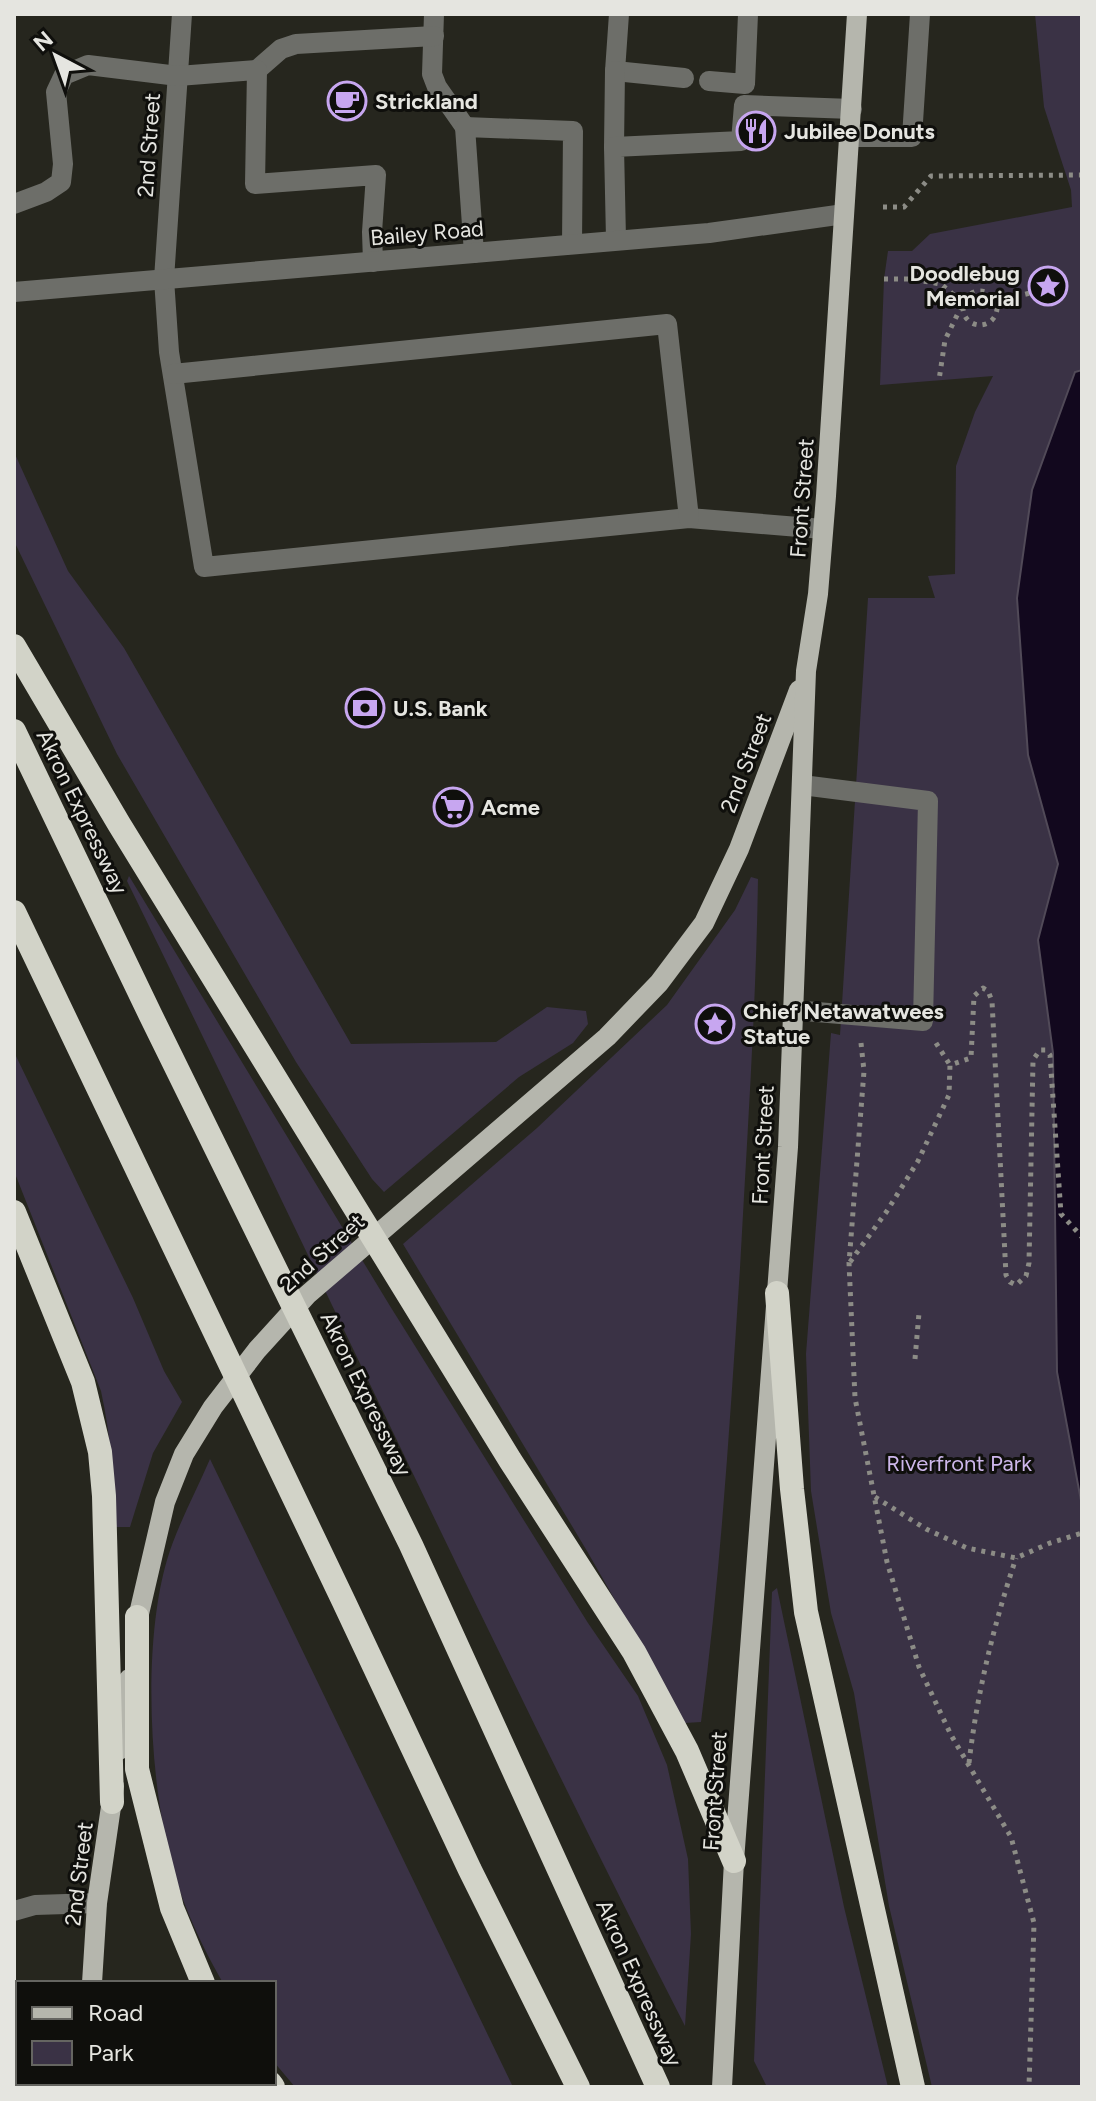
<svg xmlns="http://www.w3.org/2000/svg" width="1096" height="2101" viewBox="0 0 1096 2101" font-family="Figtree,sans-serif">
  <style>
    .green { fill: #3a3245 }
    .water { fill: #12081e; stroke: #514a58; stroke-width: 2 }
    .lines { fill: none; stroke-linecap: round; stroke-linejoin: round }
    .path { stroke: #8c8c86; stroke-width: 5; stroke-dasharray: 4 6; stroke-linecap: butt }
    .minor { stroke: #6d6e69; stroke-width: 20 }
    .major { stroke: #b5b6ad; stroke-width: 20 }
    .highway { stroke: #d2d3c8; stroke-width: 24 }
    .labels { text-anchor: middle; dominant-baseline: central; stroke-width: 6; stroke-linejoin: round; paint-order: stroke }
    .poi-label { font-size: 22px; font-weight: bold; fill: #e5e5e0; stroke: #0f0f0c; text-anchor: start }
    .street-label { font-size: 22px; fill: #e5e5e0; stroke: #0f0f0c }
    .park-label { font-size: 22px; fill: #cdb7eb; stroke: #0f0f0c }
  </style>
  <rect width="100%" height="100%" fill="#26261e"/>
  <g class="green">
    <polygon points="1035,14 1082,14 1082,370 1075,372 1032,490 1028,755 1058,864 1038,940 1053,1053 1057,1372 1082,1506 1082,2087 932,2087 889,1906 854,1693 831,1613 811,1491 806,1354 831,1033 840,1035 868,598 935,598 928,576 955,574 956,466 975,412 993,376 880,385 884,279 888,251 912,251 930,234 1072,207 1071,190 1044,107"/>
    <polygon points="14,452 68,571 124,648 351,1044 496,1042 547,1007 586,1011 588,1024 573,1043 519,1077 384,1192 372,1179 296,1062 117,754 14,541"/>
    <path d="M129 876 390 1306 588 1623 638 1696 667 1765 688 1859 691 1934 685 2026C492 1648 314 1262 127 881Z"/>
    <path d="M751 877 758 879C756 1009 747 1138 740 1268 730 1420 721 1571 701 1722L685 1723 587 1551 403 1244 537 1128 667 1005 735 910Z"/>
    <path d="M14 1052 133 1298 164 1371 182 1402 153 1453 130 1527H114C114 1480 111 1437 101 1391L14 1171Z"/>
    <path d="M210 1459 513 2087H295L274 2062V1983H223C203 1948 185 1911 174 1872 149 1787 142 1645 167 1560 177 1526 196 1492 210 1459Z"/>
    <polygon points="777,1588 844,1907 888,2087 767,2087 754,2061 772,1592"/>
  </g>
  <polygon class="water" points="1082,370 1082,1506 1057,1372 1053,1053 1038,940 1058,864 1028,755 1017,598 1032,490 1075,372"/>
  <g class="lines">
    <g class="path">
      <polyline points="883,207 904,207 931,176 1082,175"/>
      <polyline points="884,279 910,279 941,284 963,303 945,340 939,380"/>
      <circle cx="980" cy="308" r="17"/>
      <polyline points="996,301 1039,291"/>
      <polyline points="861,1043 864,1071 849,1263 855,1398 887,1562 919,1667 951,1735 1011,1837 1034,1923 1029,2087"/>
      <polyline points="936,1043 950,1065"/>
      <polyline points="850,1262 887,1211 918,1161 949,1095 950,1065 971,1058 974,996 983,988 988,991 992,1001 1006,1275 1010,1282 1016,1285 1026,1276 1029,1263 1033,1060 1040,1050 1046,1050 1050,1055 1061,1214 1082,1237"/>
      <polyline points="915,1359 919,1313"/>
      <polyline points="875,1497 926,1529 967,1548 1016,1558 1050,1543 1082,1533"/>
      <path d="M969 1763C977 1693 994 1624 1016 1558"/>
    </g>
    <g class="minor">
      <polyline points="182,14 164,279 169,352 204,567 689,518 823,529"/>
      <polyline points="434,14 432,74 437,87 465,127"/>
      <polyline points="619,14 615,71 684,78"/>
      <polyline points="257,70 281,49 296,44 434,36"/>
      <polyline points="709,81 745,84 748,14"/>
      <polyline points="850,137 912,137 920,14"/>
      <polyline points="614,147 615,71"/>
      <polyline points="14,204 46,192 61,182 63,164 56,92 64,75 88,65 178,76 257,70 255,184 376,175 372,232 373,262"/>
      <polyline points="616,239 614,147 741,141 744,105 852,109"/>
      <polyline points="474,253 465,127 573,131 572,244"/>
      <polyline points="14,292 709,233 844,214"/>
      <polyline points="173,374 667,324 689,518"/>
      <polyline points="793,1010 923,1021 928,801 802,785"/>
      <polyline points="14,1911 35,1905 97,1903"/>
    </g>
    <g class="major">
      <polyline points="135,1631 165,1502 184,1454 213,1407 257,1350 307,1295 607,1037 659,983 704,923 739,849 799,690"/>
      <polyline points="119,1750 129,1679"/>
      <polyline points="92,1983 97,1903 114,1786"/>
      <polyline points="86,2087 86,2083"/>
      <polyline points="722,2087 734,1861 788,1147 806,671 818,594 826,496 857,14"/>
    </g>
    <g class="highway">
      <polyline points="14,646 119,824 510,1460 634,1652 687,1751 734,1861"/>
      <polyline points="14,731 150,1014 411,1545 658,2087"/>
      <polyline points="14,912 344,1602 470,1870 578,2087"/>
      <polyline points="14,1212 83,1382 100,1452 104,1496 112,1802"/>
      <polyline points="777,1293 792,1489 806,1612 913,2087"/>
      <polyline points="137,1617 137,1769 172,1908 203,1983"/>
      <polyline points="270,2083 273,2087"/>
    </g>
  </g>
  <defs>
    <symbol id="cafe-ring" viewBox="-11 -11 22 22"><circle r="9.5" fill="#0f0f0c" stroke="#c7a6f0" stroke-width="1.5"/><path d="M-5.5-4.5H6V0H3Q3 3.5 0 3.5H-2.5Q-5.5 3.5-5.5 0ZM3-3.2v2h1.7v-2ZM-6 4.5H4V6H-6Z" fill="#c7a6f0"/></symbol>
    <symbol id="restaurant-ring" viewBox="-11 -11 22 22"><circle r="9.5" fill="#0f0f0c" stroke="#c7a6f0" stroke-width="1.5"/><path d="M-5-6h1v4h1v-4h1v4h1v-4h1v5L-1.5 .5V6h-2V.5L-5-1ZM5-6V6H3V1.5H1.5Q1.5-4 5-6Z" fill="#c7a6f0"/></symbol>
    <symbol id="sight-ring" viewBox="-11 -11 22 22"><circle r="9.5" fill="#0f0f0c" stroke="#c7a6f0" stroke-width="1.5"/><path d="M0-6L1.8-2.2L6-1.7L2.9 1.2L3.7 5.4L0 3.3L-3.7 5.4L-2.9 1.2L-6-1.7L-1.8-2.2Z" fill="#c7a6f0"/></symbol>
    <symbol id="bank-ring" viewBox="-11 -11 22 22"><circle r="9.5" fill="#0f0f0c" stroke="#c7a6f0" stroke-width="1.5"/><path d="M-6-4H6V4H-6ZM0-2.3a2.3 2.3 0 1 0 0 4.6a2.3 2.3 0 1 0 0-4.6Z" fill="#c7a6f0"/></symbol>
    <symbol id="supermarket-ring" viewBox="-11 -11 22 22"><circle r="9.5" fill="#0f0f0c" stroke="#c7a6f0" stroke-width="1.5"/><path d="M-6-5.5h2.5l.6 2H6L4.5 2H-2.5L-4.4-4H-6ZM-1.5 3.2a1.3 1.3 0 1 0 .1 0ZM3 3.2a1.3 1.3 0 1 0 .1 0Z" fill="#c7a6f0"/></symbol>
  </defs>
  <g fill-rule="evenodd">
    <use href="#cafe-ring" x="325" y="79" width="44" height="44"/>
    <use href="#restaurant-ring" x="734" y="109" width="44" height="44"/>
    <use href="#sight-ring" x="1026" y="264" width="44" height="44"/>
    <use href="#bank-ring" x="343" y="686" width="44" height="44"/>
    <use href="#supermarket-ring" x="431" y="785" width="44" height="44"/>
    <use href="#sight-ring" x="693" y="1002" width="44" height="44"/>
  </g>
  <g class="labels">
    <g class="poi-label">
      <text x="375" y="101">Strickland</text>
      <text x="784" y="131">Jubilee Donuts</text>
      <text x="1020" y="273" text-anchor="end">Doodlebug<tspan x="1020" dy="25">Memorial</tspan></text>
      <text x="393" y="708">U.S. Bank</text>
      <text x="481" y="807">Acme</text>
      <text x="743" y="1011">Chief Netawatwees<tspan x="743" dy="25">Statue</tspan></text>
    </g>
    <g class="street-label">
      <text transform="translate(149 145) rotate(-86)">2nd Street</text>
      <text transform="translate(427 233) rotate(-5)">Bailey Road</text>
      <text transform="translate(802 498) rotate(-86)">Front Street</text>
      <text transform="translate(746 763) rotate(-69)">2nd Street</text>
      <text transform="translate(82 812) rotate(64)">Akron Expressway</text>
      <text transform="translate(763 1145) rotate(-87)">Front Street</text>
      <text transform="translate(322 1253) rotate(-42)">2nd Street</text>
      <text transform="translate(366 1394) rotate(64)">Akron Expressway</text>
      <text transform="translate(715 1791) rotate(-86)">Front Street</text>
      <text transform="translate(79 1874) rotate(-83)">2nd Street</text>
      <text transform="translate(639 1983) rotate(66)">Akron Expressway</text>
    </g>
    <g class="park-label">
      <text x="959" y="1463">Riverfront Park</text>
    </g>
  </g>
  <rect width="1096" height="2101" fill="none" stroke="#e5e5e0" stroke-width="32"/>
  <rect x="16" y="1981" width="260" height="104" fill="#0f0f0c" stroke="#656561" stroke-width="2"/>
  <rect x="32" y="2007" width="40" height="12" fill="#b5b6ad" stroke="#656561" stroke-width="2"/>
  <text x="88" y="2021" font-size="24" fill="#e5e5e0">Road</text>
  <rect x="32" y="2041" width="40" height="24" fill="#3a3245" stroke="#656561" stroke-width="2"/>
  <text x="88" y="2061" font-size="24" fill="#e5e5e0">Park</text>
  <g transform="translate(56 56) rotate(319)" stroke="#0f0f0c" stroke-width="6" paint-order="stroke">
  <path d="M0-6L14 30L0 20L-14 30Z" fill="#e5e5e0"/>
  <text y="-12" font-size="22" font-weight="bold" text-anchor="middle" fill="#e5e5e0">N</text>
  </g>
</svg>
